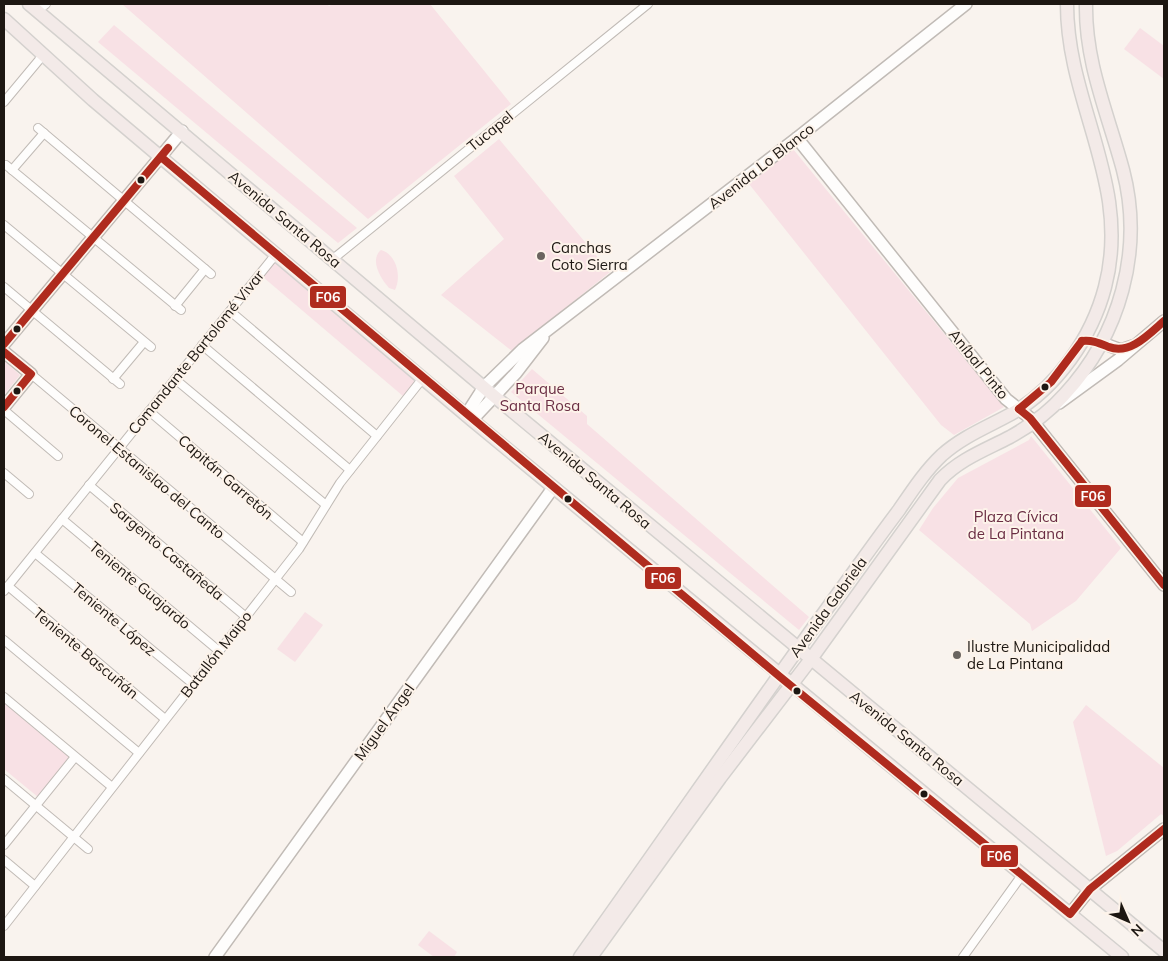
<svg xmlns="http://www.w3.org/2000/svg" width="1168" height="961" viewBox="0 0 1168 961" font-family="Mulish,sans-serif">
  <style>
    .green { fill: #f8e1e5 }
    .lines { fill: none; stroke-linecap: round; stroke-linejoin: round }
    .street-casing { stroke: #c1bbb6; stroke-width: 10 }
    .secondary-casing { stroke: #c1bbb6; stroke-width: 14 }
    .primary-casing { stroke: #d4d1ce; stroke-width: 15 }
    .street { stroke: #fefdfc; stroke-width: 8 }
    .secondary { stroke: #fefdfc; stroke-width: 11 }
    .primary { stroke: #f3eae8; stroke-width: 12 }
    .bus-1-casing { stroke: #fdf3ea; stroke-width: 11 }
    .bus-1 { stroke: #af2b1e; stroke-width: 8 }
    .bus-dot { fill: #1d1712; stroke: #fdf3ea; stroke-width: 2 }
    .poi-dot { fill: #6a645f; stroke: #fdf3ea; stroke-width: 2 }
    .labels { text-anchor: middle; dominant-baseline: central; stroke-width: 4; stroke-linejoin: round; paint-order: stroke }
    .street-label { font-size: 15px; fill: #1d1712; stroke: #fdf3ea }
    .poi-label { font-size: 15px; fill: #1d1712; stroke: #fdf3ea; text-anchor: start }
    .park-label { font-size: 15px; fill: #6a2d43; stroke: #fdf3ea }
    .line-badge { stroke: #fdf3ea; stroke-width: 2 }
    .badge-label { font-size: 14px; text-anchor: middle; font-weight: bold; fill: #fff }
  </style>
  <rect width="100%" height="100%" fill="#f9f3ee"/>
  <g class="green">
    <polygon points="122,4 327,4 329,6 333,4 430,4 511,104 368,219"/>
    <polygon points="114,25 357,228 338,243 98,42"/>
    <polygon points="1140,28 1164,46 1164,79 1124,49"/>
    <polygon points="499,139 610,272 512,351 441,295 504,239 454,176"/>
    <polygon points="793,149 1004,407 954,435 941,425 749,184"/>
    <path d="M381 250C396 254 402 276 395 290L389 288C381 279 369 260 381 250Z"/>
    <polygon points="275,261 416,381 403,396 263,277"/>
    <polygon points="4,361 20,375 4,395 5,391"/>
    <polygon points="532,369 587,416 587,424 809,617 799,630 511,392"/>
    <polygon points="1031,436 1121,548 1076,601 1032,631 1030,624 919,530 933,508 958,478 1029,440"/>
    <polygon points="305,612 323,625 295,662 277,649"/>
    <polygon points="4,703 70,758 38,797 4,769"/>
    <polygon points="1086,705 1164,768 1164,816 1161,814 1117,851 1106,856 1073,722"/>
    <polygon points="429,931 457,952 454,957 434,957 418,945"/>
  </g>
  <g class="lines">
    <defs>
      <g id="street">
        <polyline points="37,11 46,4"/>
        <polyline points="4,102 44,54"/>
        <polyline points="38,128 211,274"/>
        <polyline points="6,165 181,310"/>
        <polyline points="12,170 44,133"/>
        <polyline points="4,225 151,347"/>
        <polyline points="333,259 648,4"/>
        <polyline points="4,287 120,384"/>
        <polyline points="175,306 205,269"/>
        <polyline points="230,311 377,436"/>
        <polyline points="202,345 350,470"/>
        <polyline points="31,374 291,592"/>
        <polyline points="113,379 144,342"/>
        <polyline points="175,379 326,505"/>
        <polyline points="4,410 58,456"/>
        <polyline points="149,411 303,542"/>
        <polyline points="4,473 29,494"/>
        <polyline points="89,485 246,617"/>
        <polyline points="62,519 219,651"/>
        <polyline points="35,553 193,684"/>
        <polyline points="8,586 165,719"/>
        <polyline points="4,591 276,254"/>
        <polyline points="4,640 139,753"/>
        <polyline points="4,697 112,787"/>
        <polyline points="4,779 88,849"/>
        <polyline points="4,845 75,757"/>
        <polyline points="4,860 35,886"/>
        <polyline points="4,926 299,549 340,483 423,378"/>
        <polyline points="963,957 1022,875"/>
      </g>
      <g id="secondary">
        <polyline points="797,138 1006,399 1030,418 1164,585"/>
        <polyline points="1102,343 1121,350 1133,346"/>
        <polyline points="4,344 182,131"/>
        <polyline points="4,352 31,374 4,407"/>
        <polyline points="1059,403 1118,360 1164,321"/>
        <polyline points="466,415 484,387 523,349 797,138 966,4"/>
        <polyline points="472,420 516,373 543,338"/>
        <polyline points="1070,914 1090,889 1164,829"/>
        <polyline points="215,957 553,488"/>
      </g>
      <g id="primary">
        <polyline points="29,4 494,396 1164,951"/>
        <polyline points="4,19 93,100 472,420 1122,957"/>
        <path d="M580 957C665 838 748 717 834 599 856 569 877 539 899 510 912 491 925 471 942 455 962 437 987 427 1011 414 1057 388 1092 337 1105 287 1132 184 1067 105 1067 4"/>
        <path d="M591 957 720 778 811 659 940 480C960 459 985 450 1010 437 1030 426 1049 412 1064 395 1120 335 1144 250 1123 170 1108 114 1085 63 1086 4"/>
      </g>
    </defs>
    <use href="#street" class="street-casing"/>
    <use href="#secondary" class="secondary-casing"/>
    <use href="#primary" class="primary-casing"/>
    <use href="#street" class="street"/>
    <use href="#secondary" class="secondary"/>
    <use href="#primary" class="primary"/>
    <defs>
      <g id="bus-1">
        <polyline points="161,157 779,676 1070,914 1090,889 1164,829"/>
        <path d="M1082 341C1093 340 1099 343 1109 347 1130 355 1149 334 1164 321"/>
        <polyline points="4,344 168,148"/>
        <polyline points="4,352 31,374 4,407"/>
        <polyline points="1019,409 1030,418 1164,585"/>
        <polyline points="1019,409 1051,382 1082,341"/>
      </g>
    </defs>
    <use href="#bus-1" class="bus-1-casing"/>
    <use href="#bus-1" class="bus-1"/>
  </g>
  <g class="bus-dot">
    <circle cx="141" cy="180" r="4.5"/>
    <circle cx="17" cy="329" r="4.5"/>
    <circle cx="1045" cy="387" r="4.5"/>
    <circle cx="17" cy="391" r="4.5"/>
    <circle cx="568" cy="499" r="4.5"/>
    <circle cx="797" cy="691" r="4.5"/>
    <circle cx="924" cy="794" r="4.5"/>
  </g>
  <g class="poi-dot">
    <circle cx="541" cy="256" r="5"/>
    <circle cx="957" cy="655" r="5"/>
  </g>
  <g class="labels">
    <g class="street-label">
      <text transform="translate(490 131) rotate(-39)">Tucapel</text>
      <text transform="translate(761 166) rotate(-38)">Avenida Lo Blanco</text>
      <text transform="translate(285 219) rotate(40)">Avenida Santa Rosa</text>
      <text transform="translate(196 352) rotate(-51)">Comandante Bartolomé Vivar</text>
      <text transform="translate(979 364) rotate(51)">Aníbal Pinto</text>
      <text transform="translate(147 472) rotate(40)">Coronel Estanislao del Canto</text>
      <text transform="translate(226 477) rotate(41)">Capitán Garretón</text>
      <text transform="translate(595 480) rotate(40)">Avenida Santa Rosa</text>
      <text transform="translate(167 551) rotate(40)">Sargento Castañeda</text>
      <text transform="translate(140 585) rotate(40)">Teniente Guajardo</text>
      <text transform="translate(828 607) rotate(-54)">Avenida Gabriela</text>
      <text transform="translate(114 619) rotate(40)">Teniente López</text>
      <text transform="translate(86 653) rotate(40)">Teniente Bascuñán</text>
      <text transform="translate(216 654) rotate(-52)">Batallón Maipo</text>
      <text transform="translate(384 722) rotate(-54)">Miguel Ángel</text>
      <text transform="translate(907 738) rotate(39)">Avenida Santa Rosa</text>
    </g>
    <g class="poi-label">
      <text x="551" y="247">Canchas<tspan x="551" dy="17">Coto Sierra</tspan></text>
      <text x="967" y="646">Ilustre Municipalidad<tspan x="967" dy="17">de La Pintana</tspan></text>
    </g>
    <g class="park-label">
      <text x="540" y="388">Parque<tspan x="540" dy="17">Santa Rosa</tspan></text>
      <text x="1016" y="516">Plaza Cívica<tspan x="1016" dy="17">de La Pintana</tspan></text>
    </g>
  </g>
  <g class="line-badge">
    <rect x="309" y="285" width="38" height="24" rx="5" fill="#af2b1e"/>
    <rect x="1074" y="484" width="38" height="24" rx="5" fill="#af2b1e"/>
    <rect x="644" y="566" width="38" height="24" rx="5" fill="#af2b1e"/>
    <rect x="980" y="844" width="39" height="24" rx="5" fill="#af2b1e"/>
  </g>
  <g class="badge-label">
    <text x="328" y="302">F06</text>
    <text x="1093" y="501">F06</text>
    <text x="663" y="583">F06</text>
    <text x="999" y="861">F06</text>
  </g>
  <rect width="1168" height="961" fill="none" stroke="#1d1712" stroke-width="10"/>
  <g transform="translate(1128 921) rotate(135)" stroke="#fdf3ea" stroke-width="4" paint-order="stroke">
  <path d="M0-4L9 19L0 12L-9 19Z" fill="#1d1712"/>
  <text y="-8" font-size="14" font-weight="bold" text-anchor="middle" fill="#1d1712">N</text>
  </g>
</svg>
